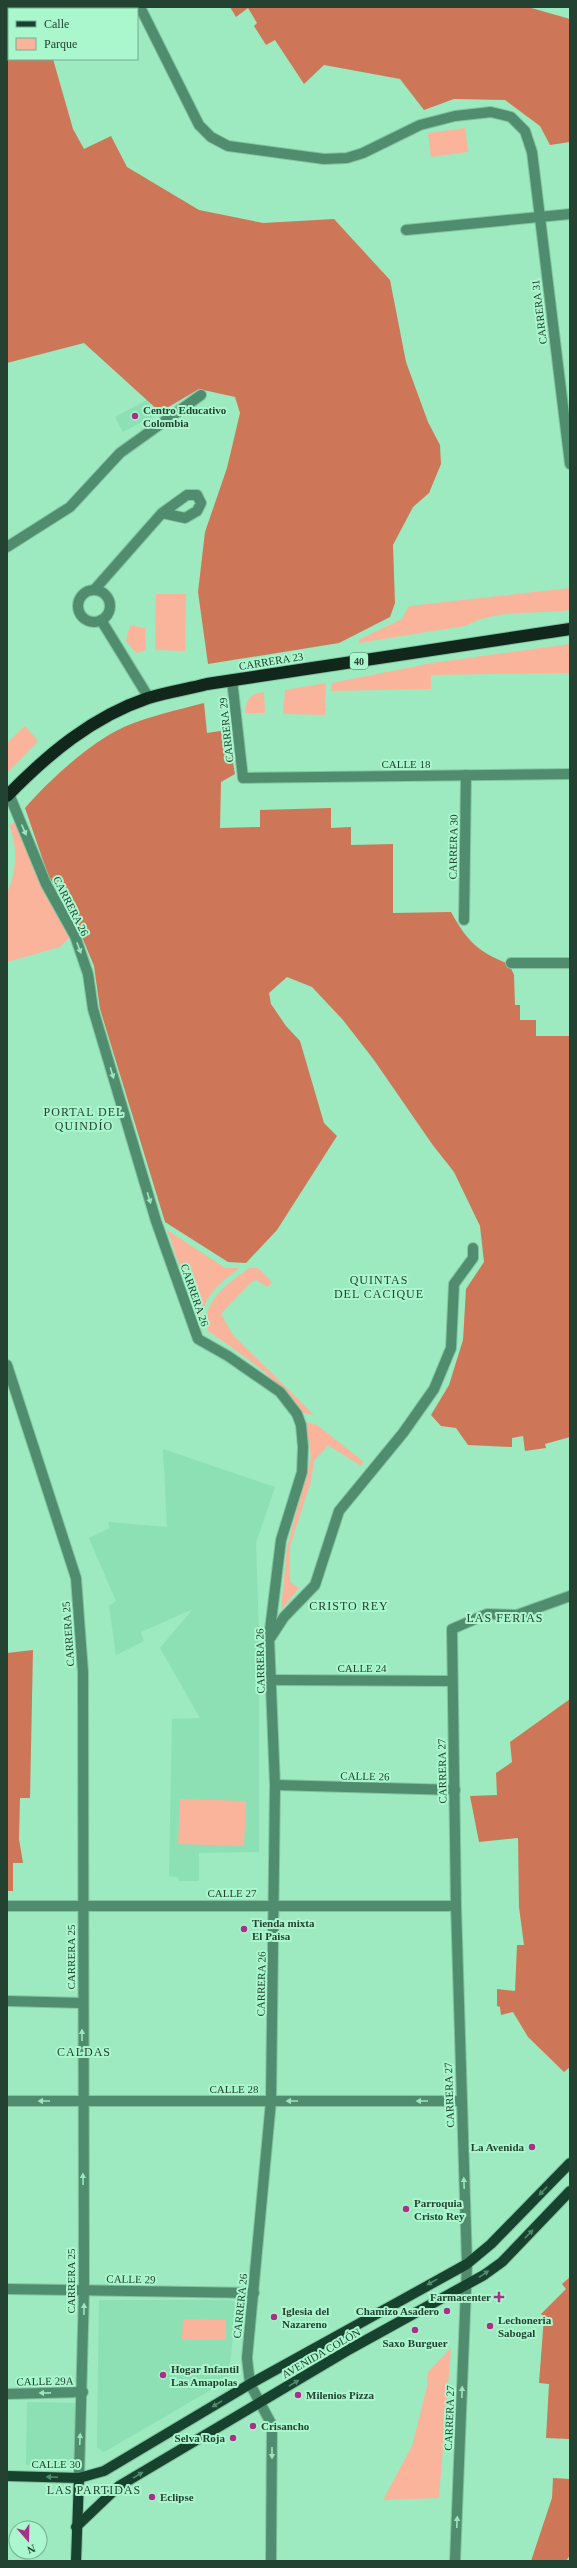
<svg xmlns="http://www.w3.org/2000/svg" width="577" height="2568" viewBox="0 0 577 2568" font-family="Georgia,serif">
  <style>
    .built { fill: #8ce0b3 }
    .green { fill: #fbb49c }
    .forest { fill: #ce7758 }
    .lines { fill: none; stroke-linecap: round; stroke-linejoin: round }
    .minor-casing { stroke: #82c4a1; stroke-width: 12 }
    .major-casing { stroke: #82c4a1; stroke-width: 12 }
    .highway-casing { stroke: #82c4a1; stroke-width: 14 }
    .minor { stroke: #508d6e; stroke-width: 10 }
    .major { stroke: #17422e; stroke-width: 10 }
    .highway { stroke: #11271c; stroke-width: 12 }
    .oneway { fill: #9ce6bf }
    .oneway2 { fill: #528a6e }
    .poi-dot { fill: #a73088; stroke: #aaf6cd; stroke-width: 1.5 }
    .labels { text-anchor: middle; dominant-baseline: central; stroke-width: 4; stroke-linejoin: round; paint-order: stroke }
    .shield { fill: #aaf6cd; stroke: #4c7860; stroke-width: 1 }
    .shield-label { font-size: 10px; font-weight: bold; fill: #234232 }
    .street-label { font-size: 11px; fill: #234232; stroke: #aaf6cd }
    .poi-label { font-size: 11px; font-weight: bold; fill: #234232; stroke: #aaf6cd; text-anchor: start }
    .neighbourhood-label { font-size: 12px; letter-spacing: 1px; fill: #234232; stroke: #aaf6cd }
  </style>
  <rect width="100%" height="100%" fill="#9de9c0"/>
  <g class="built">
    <polygon points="147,400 155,415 123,432 115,417"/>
    <polygon points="163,1449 275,1487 256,1543 259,1635 259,1852 199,1853 199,1881 179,1881 178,1877 169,1876 172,1719 200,1718 160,1648 193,1609 141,1632 144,1641 116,1655 109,1606 116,1601 89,1538 110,1528 108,1522 167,1527"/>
    <polygon points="99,2300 231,2300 237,2304 228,2380 104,2452 97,2447 97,2437"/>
    <polygon points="27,2402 76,2403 75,2466 26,2465"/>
  </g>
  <g class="green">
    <polygon points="465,128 468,152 431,157 428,133"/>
    <path d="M570 588V610C535 615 498 608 465 626L358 643 360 639 402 619 409 606Z"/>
    <polygon points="156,594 186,594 185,651 155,650"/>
    <polygon points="130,625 145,628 146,650 136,653 126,641"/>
    <polygon points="570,644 570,673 431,675 431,689 331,691 332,683 432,663"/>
    <polygon points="326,683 325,715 283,714 285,690"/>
    <path d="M264 692 265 713H245C246 699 250 694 264 692Z"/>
    <polygon points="25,726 38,741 7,773 7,743"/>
    <path d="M16 822C31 863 46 901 70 937L60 947 7 962V893C17 872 18 845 9 825Z"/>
    <path d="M167 1230 225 1268H239C217 1286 204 1295 200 1324Z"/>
    <path d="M249 1268H258L272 1282 268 1287 256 1280 250 1283 221 1314 233 1335 314 1415 300 1412C276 1375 243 1356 208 1331 199 1302 229 1283 249 1268Z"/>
    <polygon points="306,1422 317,1425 364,1462 361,1466 328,1445 314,1461 311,1481 290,1546 290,1582 299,1588 281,1610 287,1547 311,1457"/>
    <polygon points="180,1799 246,1801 244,1846 178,1844"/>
    <polygon points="183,2319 226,2320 226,2340 182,2340"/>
    <polygon points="451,2348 439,2498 383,2500 412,2446 427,2387 428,2372"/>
  </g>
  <g class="forest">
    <polygon points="7,7 37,7 38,9 9,9 9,59 53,59 73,129 84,149 111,136 127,167 199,210 263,223 334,219 390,280 406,362 428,422 440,445 441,464 429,493 413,507 393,545 395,603 390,617 339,643 208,664 198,592 205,532 227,468 240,413 235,397 199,389 160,412 84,343 7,363"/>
    <polygon points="230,7 528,7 570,19 570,142 550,145 540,126 505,100 454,99 424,110 400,79 324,65 304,84 275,40 266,45 254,26 257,23 248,8 236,17"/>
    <path d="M204 703 207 733 227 730 235 774 221 782 220 828 260 827V810L331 808V828L351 827V845L393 844V913L451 912C467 941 478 952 509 964L514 975 515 1005H520V1020H536V1036H570V1437L545 1444 546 1448 525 1451 523 1436 512 1438V1447L468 1445 456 1428 441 1426 431 1415 449 1385 463 1340 466 1289 484 1262 480 1226 454 1172 432 1144 374 1060 343 1020 312 987 287 977 269 993 271 1004 286 1026 300 1041 324 1123 337 1136 277 1230 246 1263 228 1262 165 1222 100 1009 94 966 80 932 48 875 25 808C49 780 91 742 124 727 150 716 177 710 204 703Z"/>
    <polygon points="33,1650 30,1798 20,1798 19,1839 23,1863 13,1863 13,1891 7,1891 7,1653"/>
    <polygon points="570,1699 570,2067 564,2072 528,2037 513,2012 501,2015 500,2007 497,2006 497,1989 515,1991 517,1945 524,1945 519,1907 518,1838 479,1842 470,1796 497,1795 496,1773 512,1762 510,1742"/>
    <polygon points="570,2277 570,2439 546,2438 549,2384 539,2383 544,2317 541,2314 566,2289 562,2284"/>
    <polygon points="553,2478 570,2479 570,2555 566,2561 531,2561 552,2498"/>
  </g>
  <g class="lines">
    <defs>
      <g id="minor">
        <polyline points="140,7 199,125 211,137 228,146 324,159 347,158 363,153 420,125 455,116 491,112 511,117 525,131 532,152 570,464"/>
        <polyline points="406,230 570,214"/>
        <polyline points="7,547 70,507 120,453 201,395"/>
        <polyline points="95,589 162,513 187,495 197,495 201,503 197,511 185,518 162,513"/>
        <circle cx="94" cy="606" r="16"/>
        <polyline points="101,620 149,698"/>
        <polyline points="232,680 243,778 570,774"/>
        <polyline points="9,794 46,884 75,936 88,974 93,1009 156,1221 198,1339 228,1356 280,1392 297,1414 301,1425 303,1447 302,1472 281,1540 269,1638 275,1785 271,2101 247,2358 250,2384 272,2425 271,2561"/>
        <polyline points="464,920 466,775"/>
        <polyline points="511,963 570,963"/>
        <polyline points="7,1365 76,1578 83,1672 84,2290 79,2478"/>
        <polyline points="271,1637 284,1617 315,1585 339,1511 403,1433 434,1389 451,1348 454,1284 473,1258 473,1248"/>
        <polyline points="272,1680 452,1681"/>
        <polyline points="275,1785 455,1790"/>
        <polyline points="7,1906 456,1906"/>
        <polyline points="7,2001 82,2003"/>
        <polyline points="7,2101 461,2101"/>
        <polyline points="7,2289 254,2293"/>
        <polyline points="7,2394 83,2392"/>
        <polyline points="455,2561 467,2264 456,1906 452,1629 487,1614 517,1615 570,1596"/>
      </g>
      <g id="major">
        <polyline points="7,2476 79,2478 104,2471 250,2384 467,2264 491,2244 570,2163"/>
        <polyline points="76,2527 119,2486 350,2349 484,2275 502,2262 570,2191"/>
        <polyline points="76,2561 79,2478"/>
      </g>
      <path id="highway" d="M7 796C48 754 92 717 148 698 167 692 188 689 207 684L570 629"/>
    </defs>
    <use href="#minor" class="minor-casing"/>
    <use href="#major" class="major-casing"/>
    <use href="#highway" class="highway-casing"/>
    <use href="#minor" class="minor"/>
    <use href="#major" class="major"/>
    <use href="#highway" class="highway"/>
  </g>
  <defs><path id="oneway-solid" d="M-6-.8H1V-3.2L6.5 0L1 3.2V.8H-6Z"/></defs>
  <g class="oneway">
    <use href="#oneway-solid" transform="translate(24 830) rotate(67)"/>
    <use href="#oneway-solid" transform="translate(79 948) rotate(70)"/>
    <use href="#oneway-solid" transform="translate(112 1073) rotate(73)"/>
    <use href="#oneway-solid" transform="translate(149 1198) rotate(73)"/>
    <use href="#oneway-solid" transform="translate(82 2035) rotate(-90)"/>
    <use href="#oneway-solid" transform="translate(44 2101) rotate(180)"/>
    <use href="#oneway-solid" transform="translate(292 2101) rotate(180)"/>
    <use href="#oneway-solid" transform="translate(422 2101) rotate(180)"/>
    <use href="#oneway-solid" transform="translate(83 2179) rotate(-91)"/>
    <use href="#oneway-solid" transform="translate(464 2183) rotate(-92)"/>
    <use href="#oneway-solid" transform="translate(84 2309) rotate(-89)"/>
    <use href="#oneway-solid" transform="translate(462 2392) rotate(-88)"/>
    <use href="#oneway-solid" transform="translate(45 2393) rotate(179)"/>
    <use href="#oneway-solid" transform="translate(80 2439) rotate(-87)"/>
    <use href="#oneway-solid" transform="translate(272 2453) rotate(90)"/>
    <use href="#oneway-solid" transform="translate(457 2522) rotate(-88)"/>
  </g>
  <g class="oneway2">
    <use href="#oneway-solid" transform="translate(543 2191) rotate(134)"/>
    <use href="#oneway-solid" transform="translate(529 2234) rotate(-46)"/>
    <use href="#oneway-solid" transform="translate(484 2274) rotate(-34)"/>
    <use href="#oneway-solid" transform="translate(432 2282) rotate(151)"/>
    <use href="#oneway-solid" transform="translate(294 2383) rotate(-31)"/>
    <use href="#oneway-solid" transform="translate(217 2404) rotate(149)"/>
    <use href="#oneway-solid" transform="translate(138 2475) rotate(-31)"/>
    <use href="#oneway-solid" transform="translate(52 2477) rotate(-178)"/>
  </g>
  <g class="poi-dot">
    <circle cx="135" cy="416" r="4"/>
    <circle cx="244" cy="1929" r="4"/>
    <circle cx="532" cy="2147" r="4"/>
    <circle cx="406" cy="2209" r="4"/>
    <path d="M497 2291h4v4h4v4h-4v4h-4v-4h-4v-4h4z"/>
    <circle cx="447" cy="2311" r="4"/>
    <circle cx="274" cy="2317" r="4"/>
    <circle cx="490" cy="2326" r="4"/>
    <circle cx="415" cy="2330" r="4"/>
    <circle cx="163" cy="2375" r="4"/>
    <circle cx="298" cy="2395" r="4"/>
    <circle cx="253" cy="2426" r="4"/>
    <circle cx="233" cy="2438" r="4"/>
    <circle cx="152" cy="2497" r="4"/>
  </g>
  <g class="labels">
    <rect class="shield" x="350" y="653" width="18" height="16" rx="3"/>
    <g class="shield-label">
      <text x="359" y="661">40</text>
    </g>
    <g class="street-label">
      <text transform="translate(539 312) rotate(-97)">CARRERA 31</text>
      <text transform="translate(271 661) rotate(-9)">CARRERA 23</text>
      <text transform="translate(226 730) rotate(-96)">CARRERA 29</text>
      <text x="406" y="764">CALLE 18</text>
      <text transform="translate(453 847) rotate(-89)">CARRERA 30</text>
      <text transform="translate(71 906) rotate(63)">CARRERA 26</text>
      <text transform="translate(195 1295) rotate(71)">CARRERA 26</text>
      <text transform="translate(68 1634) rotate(-94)">CARRERA 25</text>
      <text transform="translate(260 1661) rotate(-91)">CARRERA 26</text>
      <text x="362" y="1668">CALLE 24</text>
      <text transform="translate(442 1771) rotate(-91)">CARRERA 27</text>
      <text transform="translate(365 1776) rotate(1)">CALLE 26</text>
      <text x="232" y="1893">CALLE 27</text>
      <text transform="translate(71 1957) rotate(-90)">CARRERA 25</text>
      <text transform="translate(261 1984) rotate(-89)">CARRERA 26</text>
      <text x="234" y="2089">CALLE 28</text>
      <text transform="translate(449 2095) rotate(-92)">CARRERA 27</text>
      <text transform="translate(131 2279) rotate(1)">CALLE 29</text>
      <text transform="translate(71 2281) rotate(-90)">CARRERA 25</text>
      <text transform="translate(240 2306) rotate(-84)">CARRERA 26</text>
      <text transform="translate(321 2353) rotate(-30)">AVENIDA COLÓN</text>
      <text transform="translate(45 2381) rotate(-1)">CALLE 29A</text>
      <text transform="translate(449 2418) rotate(-88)">CARRERA 27</text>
      <text x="56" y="2464">CALLE 30</text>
    </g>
    <g class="poi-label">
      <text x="143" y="410">Centro Educativo<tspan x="143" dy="13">Colombia</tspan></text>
      <text x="252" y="1923">Tienda mixta<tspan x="252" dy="13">El Paisa</tspan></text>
      <text x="524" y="2147" text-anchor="end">La Avenida</text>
      <text x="414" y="2203">Parroquia<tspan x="414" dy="13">Cristo Rey</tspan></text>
      <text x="491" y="2297" text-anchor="end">Farmacenter</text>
      <text x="282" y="2311">Iglesia del<tspan x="282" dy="13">Nazareno</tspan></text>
      <text x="439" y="2311" text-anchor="end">Chamizo Asadero</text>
      <text x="498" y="2320">Lechoneria<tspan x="498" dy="13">Sabogal</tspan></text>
      <text x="415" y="2343" text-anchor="middle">Saxo Burguer</text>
      <text x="171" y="2369">Hogar Infantil<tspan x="171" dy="13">Las Amapolas</tspan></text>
      <text x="306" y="2395">Milenios Pizza</text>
      <text x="261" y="2426">Crisancho</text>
      <text x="225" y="2438" text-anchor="end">Selva Roja</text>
      <text x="160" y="2497">Eclipse</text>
    </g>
    <g class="neighbourhood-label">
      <text x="84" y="1112">PORTAL DEL<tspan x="84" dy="14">QUINDÍO</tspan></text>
      <text x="379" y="1280">QUINTAS<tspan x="379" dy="14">DEL CACIQUE</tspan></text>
      <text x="349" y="1606">CRISTO REY</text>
      <text x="505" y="1618">LAS FERIAS</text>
      <text x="84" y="2052">CALDAS</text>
      <text x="94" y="2490">LAS PARTIDAS</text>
    </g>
  </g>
  <rect width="577" height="2568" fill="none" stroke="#234232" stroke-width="16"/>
  <rect x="8" y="8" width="130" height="52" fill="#aaf6cd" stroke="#74ae8f"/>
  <rect x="16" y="21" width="20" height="6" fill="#17422e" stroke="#74ae8f"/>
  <text x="44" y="28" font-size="12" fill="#234232">Calle</text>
  <rect x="16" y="38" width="20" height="12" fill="#fbb49c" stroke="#74ae8f"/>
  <text x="44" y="48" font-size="12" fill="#234232">Parque</text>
  <g transform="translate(28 2540) rotate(160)"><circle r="19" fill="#aaf6cd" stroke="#74ae8f"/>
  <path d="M0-3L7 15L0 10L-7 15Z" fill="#a73088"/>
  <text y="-6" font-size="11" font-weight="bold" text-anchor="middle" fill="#234232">N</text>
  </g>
</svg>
